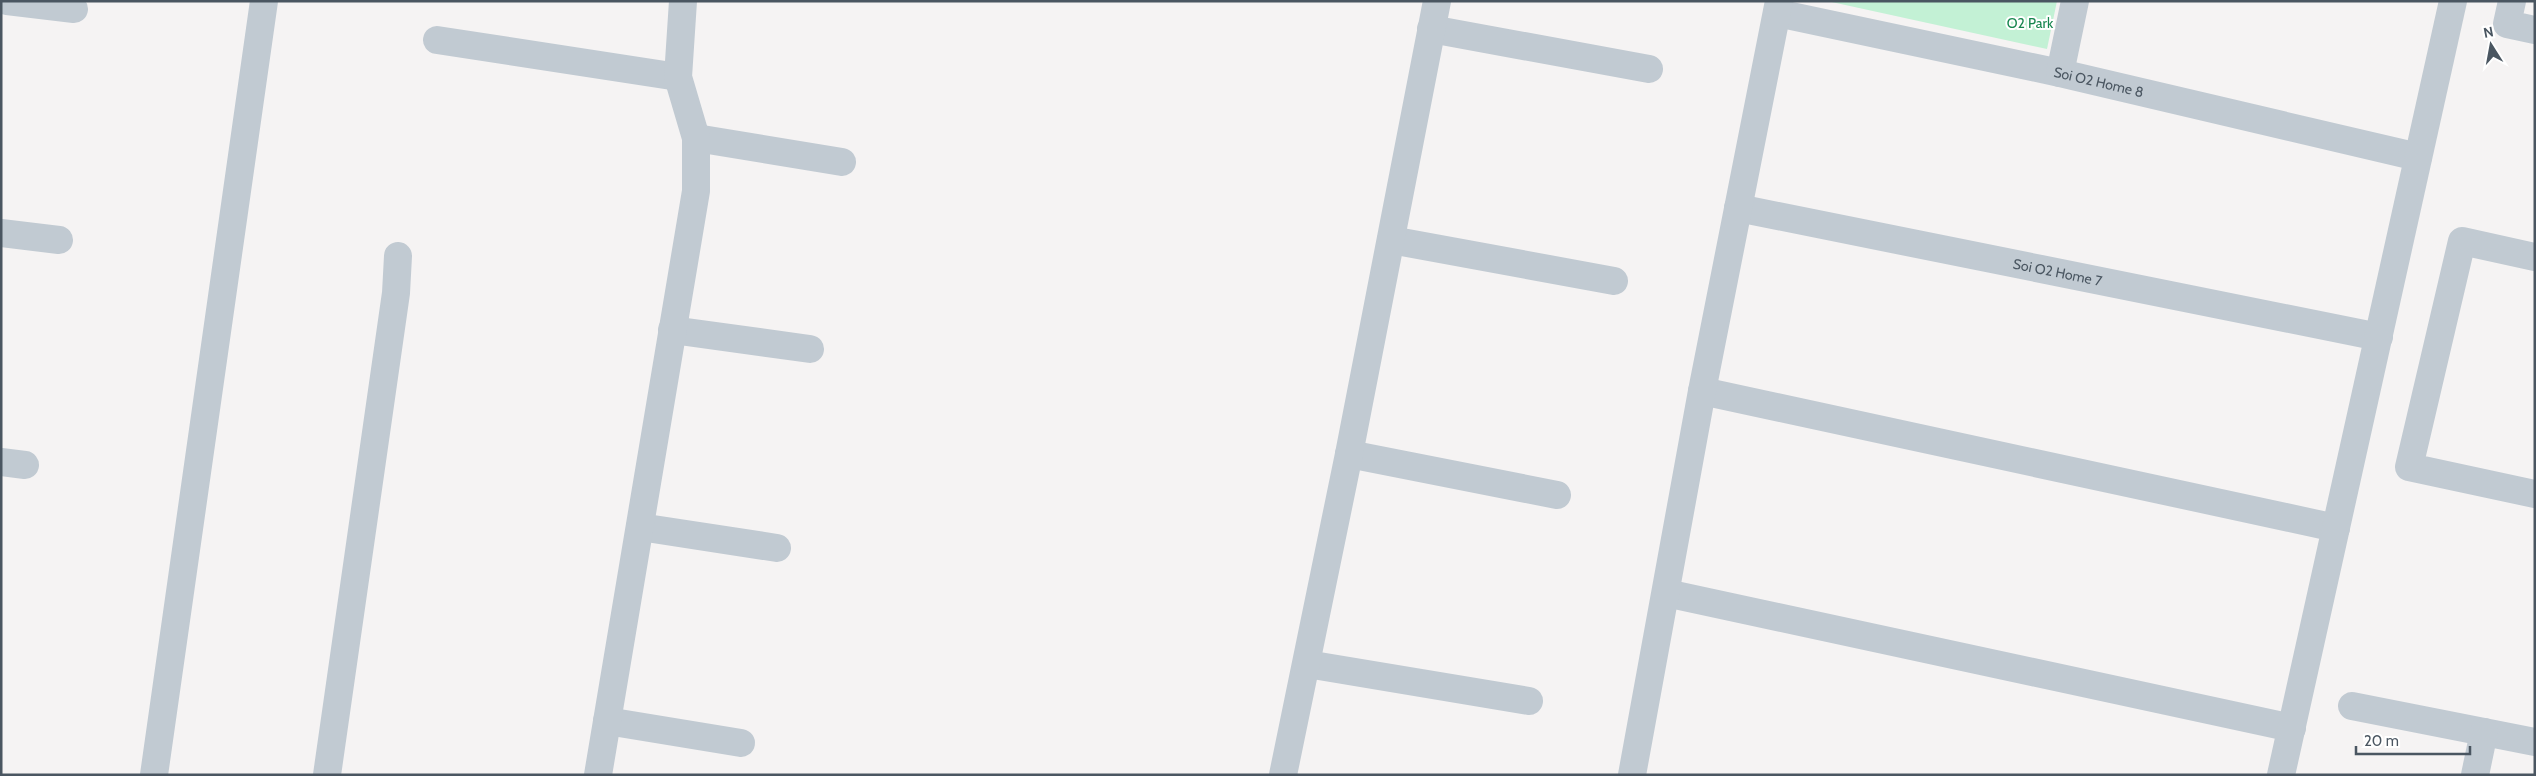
<svg xmlns="http://www.w3.org/2000/svg" width="2536" height="776" viewBox="0 0 2536 776" font-family="Cabin,sans-serif">
  <style>
    .park { fill: #c3f1d5 }
    .lines { fill: none; stroke-linecap: round; stroke-linejoin: round }
    .minor { stroke: #c1cad2; stroke-width: 28 }
    .labels { text-anchor: middle; dominant-baseline: central; stroke-width: 4; stroke-linejoin: round; paint-order: stroke }
    .park-label { font-size: 14px; fill: #17864f; stroke: #fff }
    .street-label { font-size: 14px; fill: #4a5661; stroke: #fff }
  </style>
  <rect width="100%" height="100%" fill="#f5f3f3"/>
  <polygon class="park" points="1827,1 2057,1 2047,49"/>
  <g class="lines">
    <g class="minor">
      <polyline points="7,1 74,9"/>
      <polyline points="2512,1 2507,24 2535,30"/>
      <path id="s1" d="M1777 13 2060 73 2418 157"/>
      <polyline points="1431,29 1649,69"/>
      <polyline points="437,40 678,77"/>
      <polyline points="2060,73 2075,1"/>
      <polyline points="696,138 842,162"/>
      <path id="s2" d="M1738 208 2379 337"/>
      <polyline points="1,233 59,240"/>
      <polyline points="1391,240 1614,281"/>
      <polyline points="2535,257 2462,241 2409,467 2535,494"/>
      <polyline points="672,330 810,349"/>
      <polyline points="1702,391 2336,528"/>
      <polyline points="1349,454 1557,495"/>
      <polyline points="1,462 25,465"/>
      <polyline points="640,527 777,548"/>
      <polyline points="1666,593 2292,728"/>
      <polyline points="1307,664 1529,701"/>
      <polyline points="2352,706 2535,742"/>
      <polyline points="607,721 741,743"/>
      <polyline points="154,775 264,1"/>
      <polyline points="327,775 396,293 398,256"/>
      <polyline points="598,775 696,191 696,138 678,77 683,1"/>
      <polyline points="1283,775 1349,454 1437,1"/>
      <polyline points="1632,775 1702,391 1779,1"/>
      <polyline points="2281,775 2453,1"/>
      <polyline points="2475,775 2484,732"/>
    </g>
  </g>
  <g class="labels">
    <g class="park-label">
      <text x="2030" y="23">O2 Park</text>
    </g>
    <g class="street-label">
      <text stroke="none"><textPath href="#s1" startOffset="329">Soi O2 Home 8</textPath></text>
      <text stroke="none"><textPath href="#s2" startOffset="326">Soi O2 Home 7</textPath></text>
    </g>
  </g>
  <rect width="2536" height="776" fill="none" stroke="#4a5661" stroke-width="5"/>
  <g transform="translate(2491 45) rotate(349)" stroke="#ffffff" stroke-width="4" paint-order="stroke">
  <path d="M0-4L9 19L0 12L-9 19Z" fill="#4a5661"/>
  <text y="-8" font-size="14" font-weight="bold" text-anchor="middle" fill="#4a5661">N</text>
  </g>
  <path d="M2356 746v8h114v-8" fill="none" stroke="#4a5661" stroke-width="2.5"/>
  <text x="2364" y="746" font-size="15" fill="#4a5661" stroke="#ffffff" stroke-width="4" paint-order="stroke">20 m</text>
</svg>
